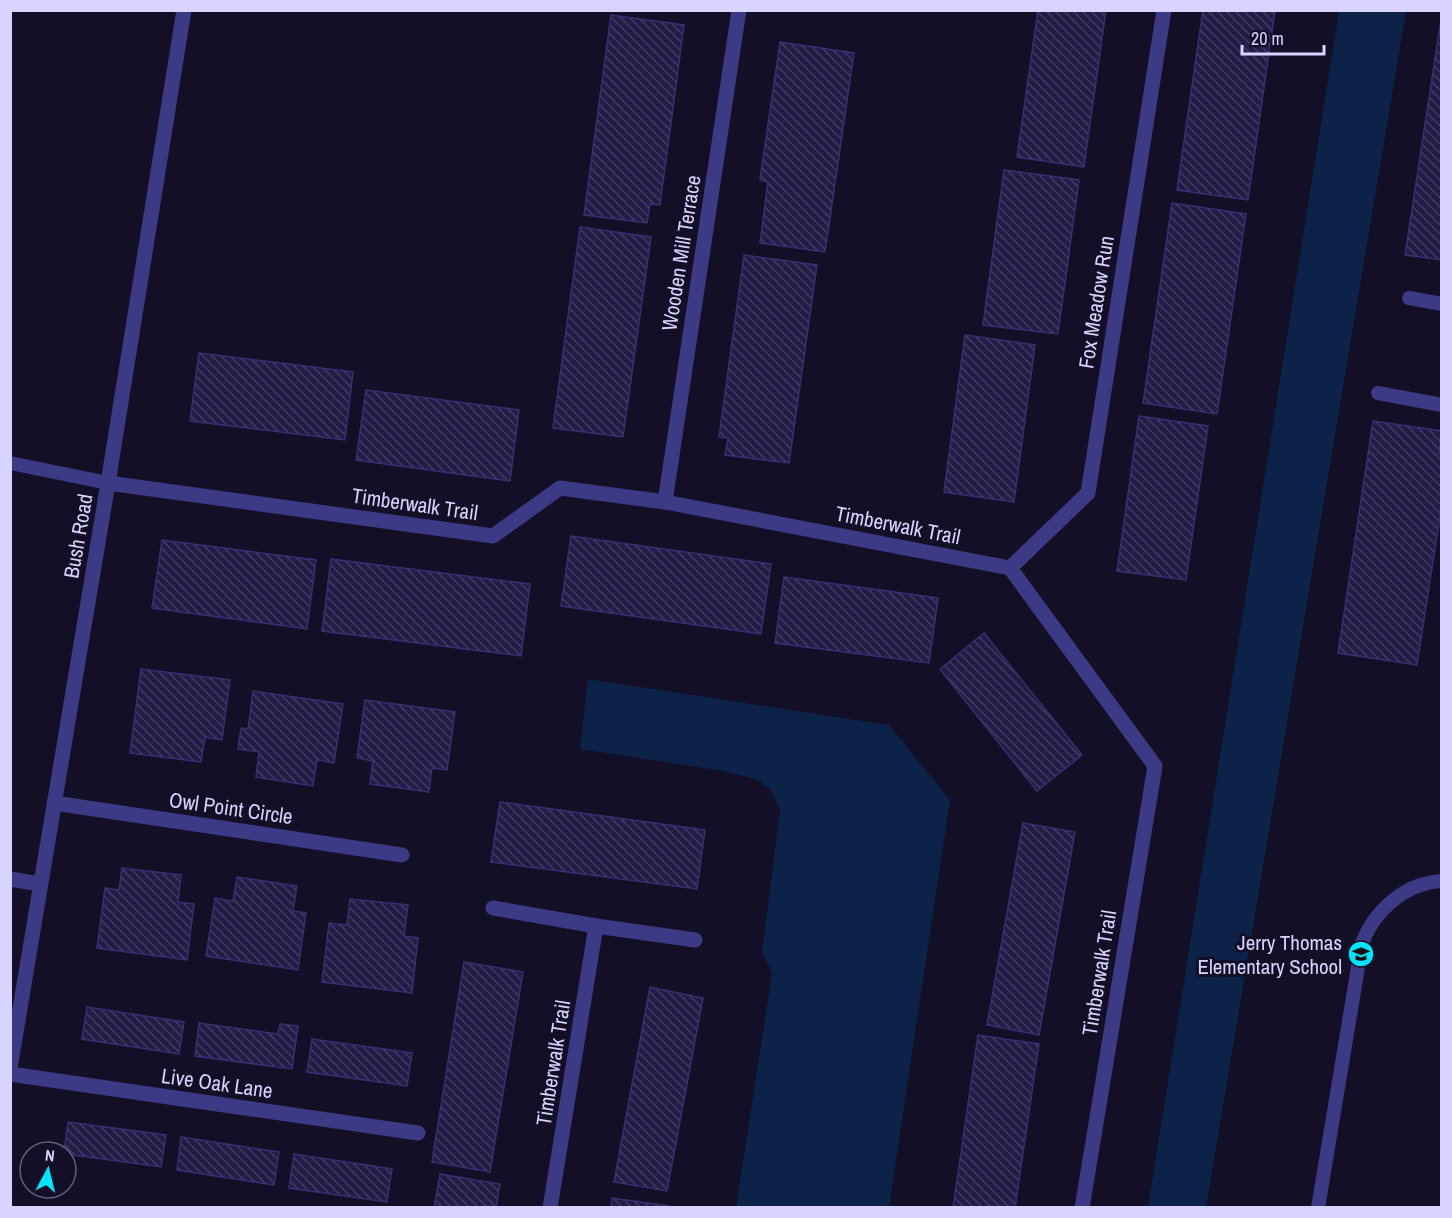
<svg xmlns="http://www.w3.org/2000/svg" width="1452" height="1218" viewBox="0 0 1452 1218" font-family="'Archivo Narrow',sans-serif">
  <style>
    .water { fill: #0c2248 }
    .building { fill: url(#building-back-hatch); stroke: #3b2d73; stroke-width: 1.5 }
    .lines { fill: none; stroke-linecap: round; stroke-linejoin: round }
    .service { stroke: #3d3a85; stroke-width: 14 }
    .minor { stroke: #3d3a85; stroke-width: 15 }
    .labels { text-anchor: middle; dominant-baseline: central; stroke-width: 6; stroke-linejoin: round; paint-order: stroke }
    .street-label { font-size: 21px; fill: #d9d4ff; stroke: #130f26 }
    .poi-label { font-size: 21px; fill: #d9d4ff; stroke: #130f26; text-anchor: end }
  </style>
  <defs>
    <pattern id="building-back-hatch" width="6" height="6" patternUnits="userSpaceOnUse" patternTransform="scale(1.5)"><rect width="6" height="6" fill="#241b47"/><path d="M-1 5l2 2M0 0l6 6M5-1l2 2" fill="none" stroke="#433b63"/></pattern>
  </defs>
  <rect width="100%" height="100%" fill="#130f26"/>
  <g class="water">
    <polygon points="1339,11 1406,11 1206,1207 1148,1207"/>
    <polygon points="588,679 889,725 950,800 889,1207 736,1207 772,973 762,952 780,811 771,790 756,779 723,771 580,749"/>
  </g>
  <g class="building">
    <polygon points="1038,10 1106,10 1084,167 1017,157"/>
    <polygon points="1203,10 1275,10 1248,200 1177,190"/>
    <polygon points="1442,13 1442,260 1405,255"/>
    <polygon points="611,15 684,25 660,205 650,204 647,223 584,215"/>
    <polygon points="780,42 854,53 825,252 760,243 768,182 760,180"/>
    <polygon points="1004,170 1079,180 1058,334 983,325"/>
    <polygon points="1172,203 1246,214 1217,414 1143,403"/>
    <polygon points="580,227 651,237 623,437 553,428"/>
    <polygon points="744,255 817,265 789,463 725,455 728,438 719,437"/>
    <polygon points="965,335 1035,345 1014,502 944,492"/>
    <polygon points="199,353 353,372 345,440 190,421"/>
    <polygon points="366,390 519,410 510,481 356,460"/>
    <polygon points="1139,416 1208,426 1186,580 1117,571"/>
    <polygon points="1373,421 1442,431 1439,453 1442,453 1442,503 1417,665 1338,653"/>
    <polygon points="571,536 771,564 761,634 561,606"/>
    <polygon points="162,540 316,560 307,629 152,608"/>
    <polygon points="331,559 530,584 521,656 322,631"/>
    <polygon points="784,577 938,598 929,663 775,643"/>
    <polygon points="984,633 1082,755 1037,791 940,669"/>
    <polygon points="141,669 230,680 222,740 205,737 201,762 130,753"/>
    <polygon points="253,691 343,704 334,763 317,760 313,786 256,777 259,752 238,749 241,728 248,729"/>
    <polygon points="365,700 455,712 447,770 432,768 429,792 370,784 373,761 357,758"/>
    <polygon points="500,802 705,830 697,889 491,862"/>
    <polygon points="1023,823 1075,832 1039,1035 987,1025"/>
    <polygon points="122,868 181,875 178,902 194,904 187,960 97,948 105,888 119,890"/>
    <polygon points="237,877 297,886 293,911 306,913 298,970 206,956 215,898 233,901"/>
    <polygon points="350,899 408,905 404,936 418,938 412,993 322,982 329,923 347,925"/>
    <polygon points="464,962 523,972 490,1172 432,1162"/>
    <polygon points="650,987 703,998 667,1191 614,1182"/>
    <polygon points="87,1007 184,1022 179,1054 82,1039"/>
    <polygon points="199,1023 278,1034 280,1024 298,1026 292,1069 195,1056"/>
    <polygon points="978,1035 1039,1044 1015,1208 953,1208"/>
    <polygon points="312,1039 412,1053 407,1086 307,1072"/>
    <polygon points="68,1122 166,1135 161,1167 66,1154 64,1152"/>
    <polygon points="181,1137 279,1152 274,1185 177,1170"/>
    <polygon points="294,1154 392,1169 387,1202 289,1188"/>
    <polygon points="440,1174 500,1184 496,1208 434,1208"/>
    <polygon points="612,1198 669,1206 669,1208 611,1208"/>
  </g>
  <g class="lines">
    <g class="service">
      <polyline points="1409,298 1442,304"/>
      <polyline points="1378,393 1442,405"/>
      <polyline points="10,463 108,483"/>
      <path d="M1318 1208 1362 943C1375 910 1405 883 1442 881"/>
    </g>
    <g class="minor">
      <polyline points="108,483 493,536 560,488 665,502 1010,568 1155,766 1082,1208"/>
      <polyline points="665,502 739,10"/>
      <polyline points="1010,568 1088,493 1164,10"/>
      <polyline points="54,803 402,855"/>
      <polyline points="10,879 40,884"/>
      <polyline points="493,908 596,926 695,940"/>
      <polyline points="10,1068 108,483 184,10"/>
      <polyline points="10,1074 418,1133"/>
      <polyline points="550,1208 596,926"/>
    </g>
  </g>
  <defs>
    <symbol id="school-disc" viewBox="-11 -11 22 22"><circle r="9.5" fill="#00e5ff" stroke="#130f26"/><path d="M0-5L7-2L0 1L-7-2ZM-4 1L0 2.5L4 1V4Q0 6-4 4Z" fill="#111"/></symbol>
  </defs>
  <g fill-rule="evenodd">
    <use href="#school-disc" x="1346" y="939" width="30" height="30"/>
  </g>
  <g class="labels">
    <g class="street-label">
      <text transform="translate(681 253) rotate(-81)">Wooden Mill Terrace</text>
      <text transform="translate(1096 302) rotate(-81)">Fox Meadow Run</text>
      <text transform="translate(415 504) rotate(8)">Timberwalk Trail</text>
      <text transform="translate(898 525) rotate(11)">Timberwalk Trail</text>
      <text transform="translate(78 536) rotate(-80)">Bush Road</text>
      <text transform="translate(231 808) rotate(8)">Owl Point Circle</text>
      <text transform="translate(1099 973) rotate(-81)">Timberwalk Trail</text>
      <text transform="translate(553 1063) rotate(-81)">Timberwalk Trail</text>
      <text transform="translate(217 1083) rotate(8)">Live Oak Lane</text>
    </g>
    <g class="poi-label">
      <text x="1342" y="942">Jerry Thomas<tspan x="1342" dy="24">Elementary School</tspan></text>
    </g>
  </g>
  <rect width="1452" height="1218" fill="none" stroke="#d9d4ff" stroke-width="24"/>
  <g transform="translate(48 1170) rotate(7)"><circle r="28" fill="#130f26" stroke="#625e7d" stroke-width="1.5"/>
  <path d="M0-4.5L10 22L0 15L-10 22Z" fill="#00e5ff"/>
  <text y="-9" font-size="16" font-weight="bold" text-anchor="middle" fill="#d9d4ff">N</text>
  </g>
  <path d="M1242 45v9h82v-9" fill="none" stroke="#d9d4ff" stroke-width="3"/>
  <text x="1251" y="45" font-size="18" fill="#d9d4ff" stroke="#130f26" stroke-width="4.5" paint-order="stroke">20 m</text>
</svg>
